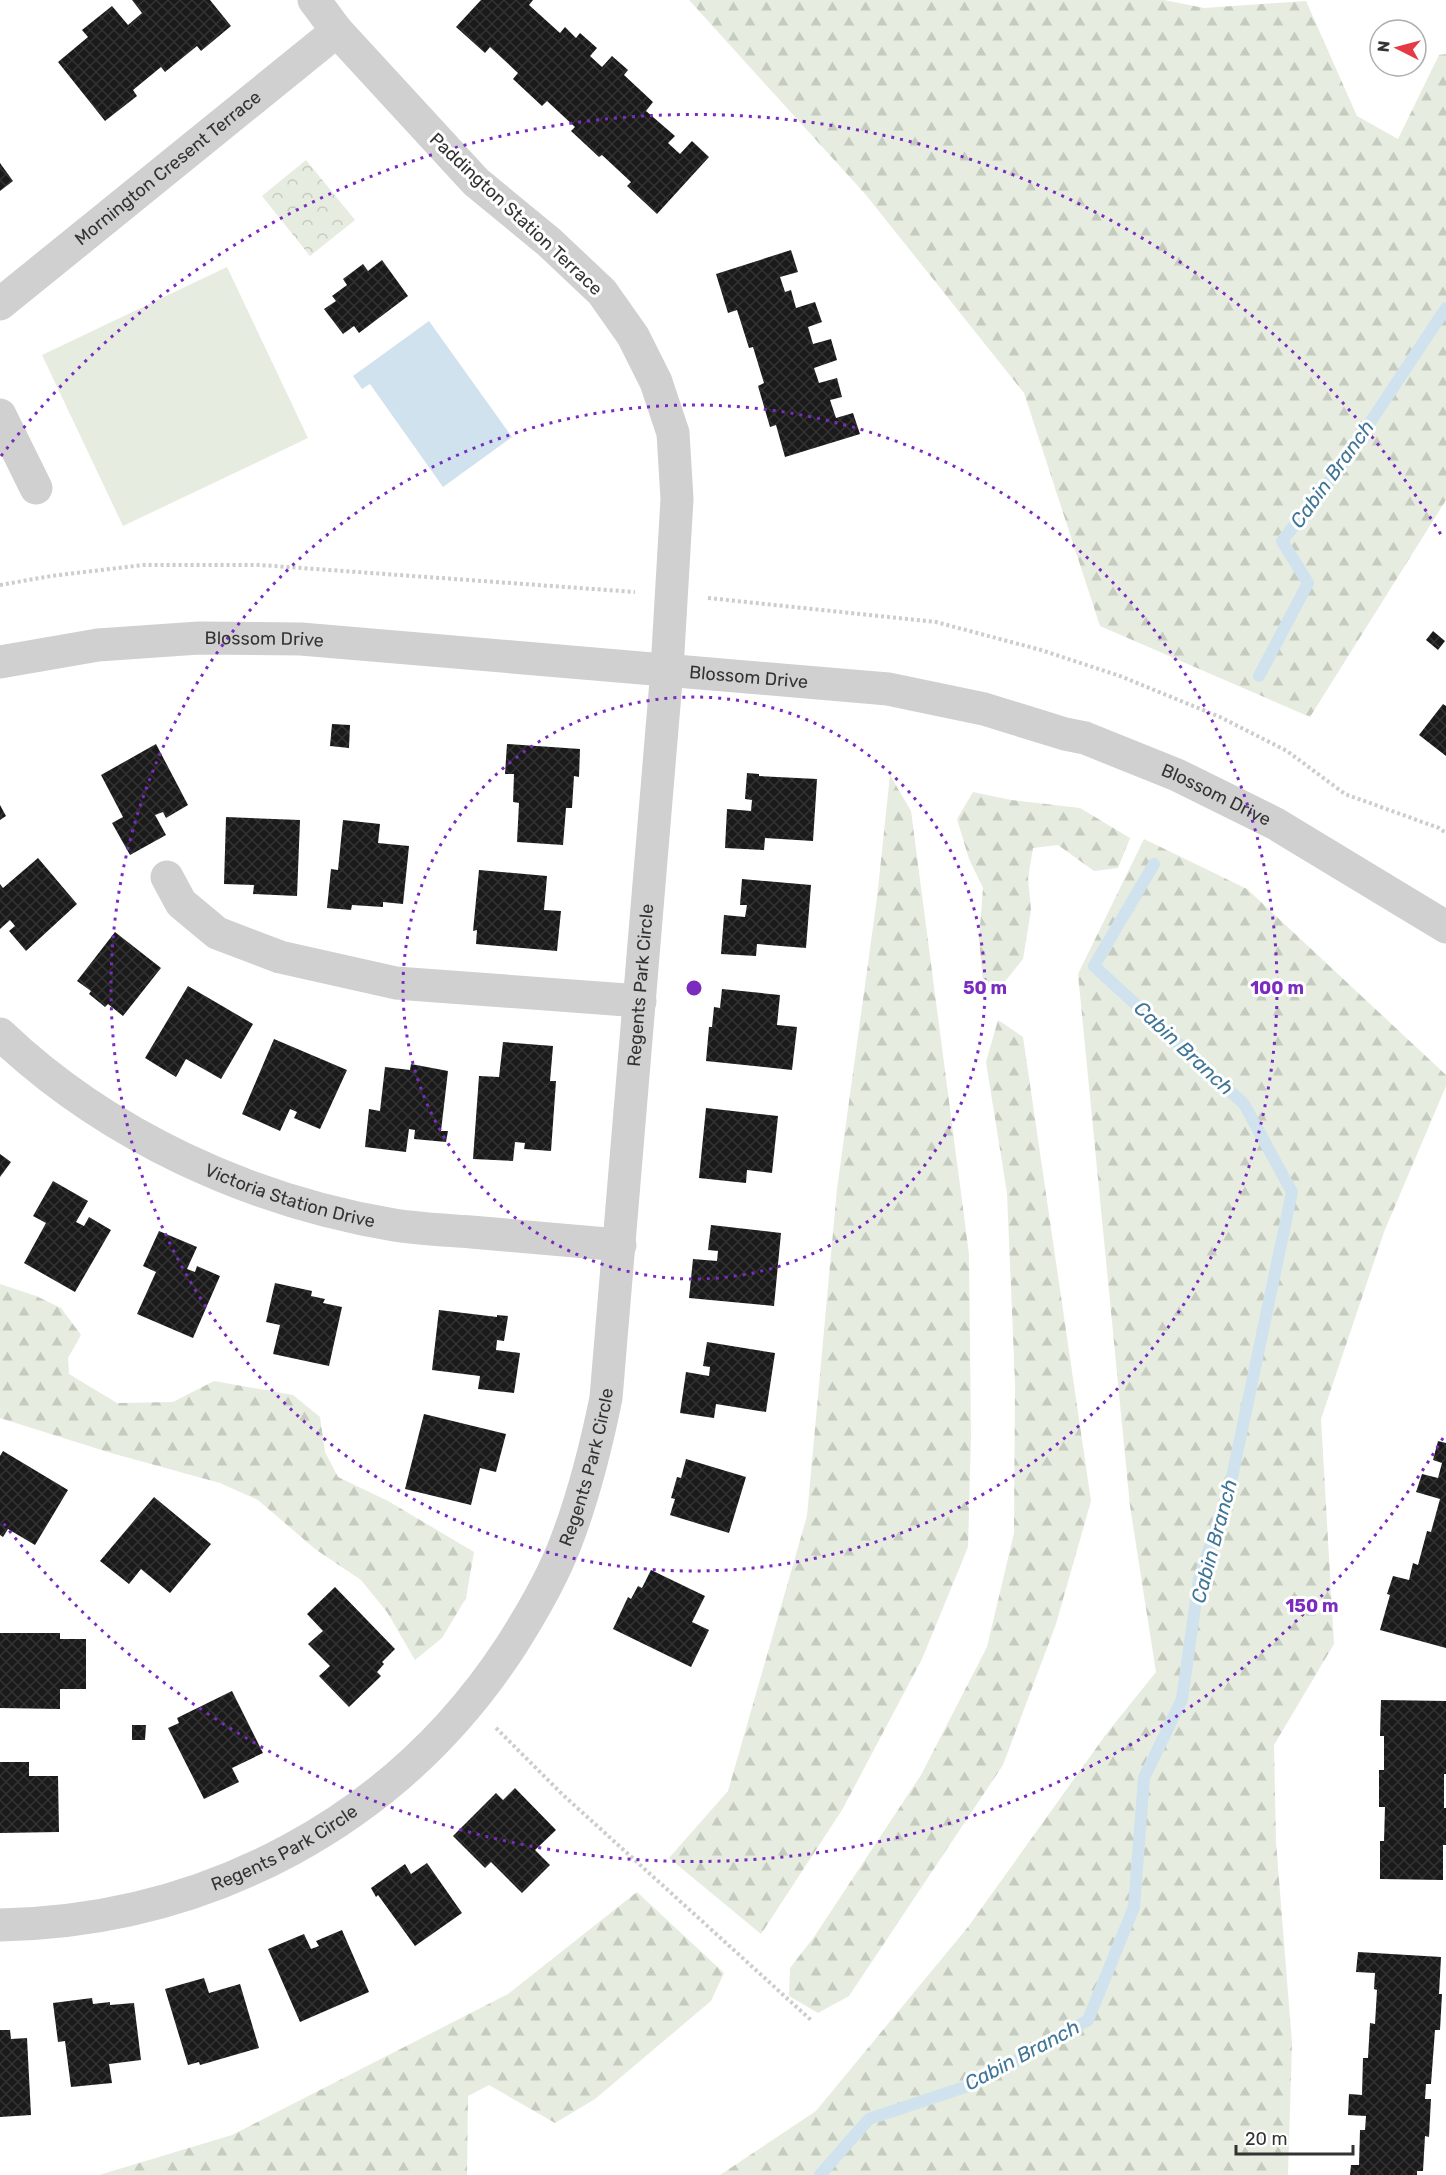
<svg xmlns="http://www.w3.org/2000/svg" width="1446" height="2175" viewBox="0 0 1446 2175" font-family="Rubik,sans-serif">
  <style>
    .forest { fill: url(#forest-firs) }
    .park { fill: url(#park-crowns) }
    .pitch { fill: #e6ecdf }
    .water { fill: #cfe2ee }
    .lines { fill: none; stroke-linecap: round; stroke-linejoin: round }
    .stream { stroke: #cfe2ee; stroke-width: 12 }
    .building { fill: url(#building-cross-hatch) }
    .path { stroke: #cdcdcd; stroke-width: 4; stroke-dasharray: 3 3; stroke-linecap: butt }
    .minor { stroke: #d0d0d0; stroke-width: 33 }
    .ring { fill: none; stroke: #7b2cbf; stroke-width: 3; stroke-dasharray: 3 6 }
    .labels { text-anchor: middle; dominant-baseline: central; stroke-width: 6; stroke-linejoin: round; paint-order: stroke }
    .street-label { font-size: 18px; fill: #333; stroke: #fff }
    .water-label { font-size: 20px; font-style: italic; fill: #3f7597; stroke: #fff }
    .centre { fill: #7b2cbf; stroke: #fff; stroke-width: 3 }
    .ring-label { font-size: 18px; text-anchor: middle; font-weight: bold; fill: #7b2cbf; stroke: #fff; stroke-width: 6; stroke-linejoin: round; paint-order: stroke }
  </style>
  <defs>
    <pattern id="forest-firs" width="22" height="20" patternUnits="userSpaceOnUse" patternTransform="scale(1.5)"><rect width="22" height="20" fill="#e6ecdf"/><path d="M5 1l3.5 6h-7zM16 11l3.5 6h-7z" fill="#c6cbc0"/></pattern>
    <pattern id="park-crowns" width="20" height="18" patternUnits="userSpaceOnUse" patternTransform="scale(1.5)"><rect width="20" height="18" fill="#e6ecdf"/><path d="M2 6a3 3 0 1 1 6 0M12 15a3 3 0 1 1 6 0" fill="none" stroke="#c6cbc0"/></pattern>
    <pattern id="building-cross-hatch" width="8" height="8" patternUnits="userSpaceOnUse" patternTransform="scale(1.5)"><rect width="8" height="8" fill="#1a1a1a"/><path d="M0 0l8 8M0 8l8-8" fill="none" stroke="#333"/></pattern>
  </defs>
  <rect width="100%" height="100%" fill="#fff"/>
  <g class="forest">
    <polygon points="689,0 1164,0 1204,8 1306,1 1357,116 1398,139 1439,55 1446,54 1446,500 1310,717 1100,626 1024,393 866,195"/>
    <polygon points="890,775 911,811 969,1254 971,1436 968,1547 922,1659 842,1810 761,1934 669,1858 728,1791 807,1516 837,1189 877,898"/>
    <polygon points="973,792 1011,800 1080,808 1130,838 1118,868 1094,871 1058,845 1033,848 1028,878 1031,910 1023,959 999,989 983,982 979,940 983,888 969,859 957,819"/>
    <polygon points="1144,839 1247,889 1446,1075 1446,1086 1384,1232 1321,1419 1334,1644 1274,1745 1276,1842 1292,2043 1288,2175 720,2175 816,2111 968,1927 1107,1733 1156,1672 1130,1506 1078,974"/>
    <polygon points="998,1020 1023,1037 1091,1501 1056,1624 1003,1765 849,1996 818,2013 789,1996 790,1968 814,1937 921,1775 987,1647 1014,1533 1015,1383 1007,1193 986,1062"/>
    <polygon points="0,1284 36,1296 61,1308 81,1335 68,1358 69,1374 117,1403 173,1402 214,1381 293,1395 320,1417 325,1452 338,1477 388,1501 474,1552 466,1598 442,1638 415,1660 387,1612 361,1580 315,1549 258,1500 220,1483 111,1453 0,1418"/>
    <polygon points="637,1892 724,1973 711,2001 595,2099 555,2123 489,2085 468,2096 467,2175 99,2175 232,2135 508,1994"/>
  </g>
  <polygon class="park" points="306,160 355,220 310,256 262,196"/>
  <polygon class="pitch" points="227,267 308,438 123,526 42,355"/>
  <polygon class="water" points="429,321 512,437 443,487 370,384 362,389 353,376"/>
  <g class="lines">
    <g class="stream">
      <polyline points="1259,676 1308,583 1282,541 1342,465 1446,308"/>
      <polyline points="820,2175 869,2119 977,2083 1088,2020 1134,1907 1144,1778 1182,1699 1199,1579 1231,1482 1292,1192 1244,1104 1094,966 1154,864"/>
    </g>
  </g>
  <g class="building">
    <polygon points="132,0 210,0 231,26 201,51 197,46 165,72 161,67 133,90 137,96 105,121 58,62 88,37 82,30 112,6 128,25 142,13"/>
    <polygon points="481,0 533,0 529,5 560,33 565,27 576,38 580,33 597,48 590,56 602,67 612,56 628,70 624,75 653,102 646,111 675,136 668,143 680,154 692,141 709,157 657,214 627,186 631,182 602,155 599,157 571,131 575,127 547,101 542,106 513,79 518,73 490,47 485,53 456,27"/>
    <polygon points="0,163 13,181 0,191"/>
    <polygon points="791,250 798,272 780,277 785,292 791,290 796,308 815,302 822,322 808,327 813,344 831,339 837,360 814,368 819,383 837,378 842,397 830,400 836,418 853,413 860,434 785,457 776,425 770,427 758,386 764,383 753,347 749,348 737,310 728,313 716,274"/>
    <polygon points="382,260 408,296 359,333 354,326 343,334 324,309 336,301 332,296 347,285 343,279 363,264 368,271"/>
    <polygon points="1433,631 1445,641 1438,650 1426,640"/>
    <polygon points="1443,704 1446,706 1446,756 1419,735"/>
    <polygon points="332,724 350,725 349,748 330,746"/>
    <polygon points="156,744 188,805 166,818 163,812 155,815 166,835 130,855 112,823 123,817 101,775"/>
    <polygon points="507,744 580,749 579,777 574,776 572,808 566,808 563,845 517,842 519,803 513,802 514,774 505,774"/>
    <polygon points="747,773 759,774 759,776 817,779 813,841 765,838 764,850 725,848 727,809 751,811 752,800 745,799"/>
    <polygon points="0,805 6,816 0,820"/>
    <polygon points="226,817 300,820 297,896 253,894 254,885 224,884"/>
    <polygon points="343,820 380,824 378,843 409,846 403,904 383,902 383,907 352,905 351,910 327,908 331,869 338,870"/>
    <polygon points="38,858 77,904 26,951 9,931 15,926 10,920 0,929 0,884 3,888"/>
    <polygon points="479,870 547,876 544,910 561,911 557,951 476,944 477,930 473,931"/>
    <polygon points="742,879 811,885 806,948 757,944 756,956 721,954 724,915 745,917 747,905 740,905"/>
    <polygon points="115,932 161,968 123,1016 108,1004 105,1007 89,994 91,991 77,981"/>
    <polygon points="188,986 253,1024 221,1079 186,1059 176,1077 145,1058"/>
    <polygon points="722,989 780,995 777,1025 797,1027 792,1070 706,1061 709,1027 712,1027 714,1007 720,1008"/>
    <polygon points="274,1039 347,1070 320,1129 294,1118 297,1112 290,1109 280,1131 242,1114"/>
    <polygon points="503,1042 553,1046 550,1081 556,1081 551,1151 524,1149 525,1143 515,1142 513,1161 473,1159 479,1076 499,1077"/>
    <polygon points="411,1064 448,1071 441,1131 448,1131 446,1142 414,1139 415,1130 409,1129 406,1152 365,1147 369,1109 380,1111 385,1067 410,1070"/>
    <polygon points="706,1108 778,1116 772,1173 747,1170 746,1183 699,1178"/>
    <polygon points="0,1154 11,1162 0,1177"/>
    <polygon points="53,1181 88,1201 76,1222 84,1226 89,1217 111,1230 75,1292 24,1263 46,1223 33,1216"/>
    <polygon points="711,1225 781,1233 774,1306 689,1298 693,1259 717,1261 718,1251 708,1250"/>
    <polygon points="159,1231 197,1247 187,1269 195,1272 197,1266 220,1276 193,1338 137,1314 156,1272 143,1266"/>
    <polygon points="275,1283 312,1291 311,1296 325,1299 323,1303 342,1307 329,1366 273,1354 280,1325 266,1322"/>
    <polygon points="439,1310 497,1317 497,1315 508,1316 504,1341 497,1340 496,1350 520,1353 514,1393 478,1389 480,1376 432,1370"/>
    <polygon points="707,1342 775,1353 766,1412 716,1404 714,1418 680,1413 686,1372 709,1376 710,1367 703,1366"/>
    <polygon points="424,1414 506,1434 496,1472 480,1468 471,1505 405,1489"/>
    <polygon points="1438,1441 1446,1443 1446,1648 1380,1630 1390,1595 1387,1594 1393,1576 1409,1580 1413,1563 1418,1565 1427,1531 1431,1532 1440,1499 1416,1492 1422,1474 1438,1478 1442,1463 1433,1460"/>
    <polygon points="3,1451 68,1490 35,1545 8,1529 3,1537 0,1535 0,1456"/>
    <polygon points="686,1459 746,1477 729,1533 670,1515 675,1499 671,1498 677,1477 681,1478"/>
    <polygon points="154,1497 211,1544 170,1593 141,1569 129,1584 100,1561"/>
    <polygon points="651,1570 705,1596 692,1622 709,1630 691,1667 613,1629 628,1597 631,1599 638,1586 642,1588"/>
    <polygon points="335,1587 395,1649 382,1662 384,1664 377,1672 381,1676 349,1707 319,1676 330,1666 308,1644 323,1631 307,1614"/>
    <polygon points="0,1633 60,1633 60,1639 86,1639 86,1689 60,1689 60,1709 0,1708"/>
    <polygon points="232,1691 263,1753 232,1768 239,1782 204,1799 168,1728 179,1723 177,1718"/>
    <polygon points="1381,1700 1446,1701 1446,1774 1444,1774 1444,1808 1446,1808 1446,1845 1443,1845 1443,1880 1380,1879 1380,1841 1384,1841 1385,1807 1379,1807 1379,1770 1384,1770 1384,1736 1380,1736"/>
    <polygon points="132,1725 146,1725 145,1740 132,1740"/>
    <polygon points="0,1762 29,1762 29,1776 58,1776 59,1832 0,1833"/>
    <polygon points="515,1788 556,1830 535,1850 550,1865 522,1893 491,1862 485,1868 453,1836 496,1793 503,1800"/>
    <polygon points="427,1863 462,1913 415,1946 378,1895 376,1897 371,1888 405,1864 411,1874"/>
    <polygon points="342,1930 369,1992 300,2022 268,1949 304,1934 311,1949 319,1946 316,1941"/>
    <polygon points="1358,1952 1441,1957 1439,1994 1442,1994 1440,2030 1435,2030 1431,2084 1426,2084 1425,2099 1431,2099 1429,2137 1425,2136 1423,2171 1417,2171 1417,2175 1350,2175 1351,2165 1359,2165 1360,2130 1365,2130 1366,2116 1348,2115 1349,2094 1362,2095 1363,2058 1368,2058 1370,2023 1375,2024 1377,1990 1374,1989 1375,1973 1356,1972"/>
    <polygon points="204,1978 209,1993 240,1984 259,2048 200,2065 199,2062 188,2065 165,1989"/>
    <polygon points="92,1998 93,2004 110,2002 110,2005 134,2003 141,2060 109,2064 112,2083 71,2087 65,2041 58,2042 53,2003"/>
    <polygon points="0,2030 10,2030 11,2039 27,2038 31,2115 0,2117"/>
  </g>
  <g class="lines">
    <g class="path">
      <polyline points="0,585 51,576 143,565 260,565 635,592"/>
      <polyline points="708,598 936,622 1041,650 1120,676 1220,717 1287,751 1345,794 1439,828 1446,833"/>
      <polyline points="496,1728 562,1794 812,2021"/>
    </g>
    <g class="minor">
      <path id="s1" d="M0 304 337 31"/>
      <polyline points="0,415 36,488"/>
      <path id="s2" d="M0 662 98 645 199 638 301 639 888 689 984 709 1065 734 1085 738 1177 775 1276 824 1446 927"/>
      <polyline points="167,877 181,903 217,933 280,957 396,983 640,1001"/>
      <path id="s3" d="M0 1034C106 1135 250 1201 394 1225 419 1229 445 1230 471 1232 520 1236 570 1241 620 1245"/>
      <path id="s4" d="M0 1925C208 1921 397 1821 511 1646 532 1613 552 1579 566 1542 584 1495 596 1447 606 1398L667 669 677 499 673 433 656 382 633 336 602 292 549 242 476 182 337 31 314 0"/>
    </g>
  </g>
  <g class="ring">
    <circle cx="694" cy="988" r="291"/>
    <circle cx="694" cy="988" r="583"/>
    <path d="M1443 1438A874 874 0 0 1 1 1520M1 456A874 874 0 0 1 1443 538"/>
  </g>
  <g class="labels">
    <g class="street-label">
      <text stroke="none"><textPath href="#s1" startOffset="216">Mornington Cresent Terrace</textPath></text>
      <text transform="translate(516 214) rotate(43)">Paddington Station Terrace</text>
      <text stroke="none"><textPath href="#s2" startOffset="266">Blossom Drive</textPath></text>
      <text stroke="none"><textPath href="#s2" startOffset="752">Blossom Drive</textPath></text>
      <text stroke="none"><textPath href="#s2" startOffset="1238">Blossom Drive</textPath></text>
      <text stroke="none"><textPath href="#s4" startOffset="1288">Regents Park Circle</textPath></text>
      <text stroke="none"><textPath href="#s3" startOffset="336">Victoria Station Drive</textPath></text>
      <text stroke="none"><textPath href="#s4" startOffset="802">Regents Park Circle</textPath></text>
      <text stroke="none"><textPath href="#s4" startOffset="298">Regents Park Circle</textPath></text>
    </g>
    <g class="water-label">
      <text transform="translate(1332 474) rotate(-54)">Cabin Branch</text>
      <text transform="translate(1184 1048) rotate(43)">Cabin Branch</text>
      <text transform="translate(1214 1541) rotate(-75)">Cabin Branch</text>
      <text transform="translate(1022 2055) rotate(-28)">Cabin Branch</text>
    </g>
  </g>
  <circle cx="694" cy="988" r="9" class="centre"/>
  <g class="ring-label">
    <text x="985" y="994">50 m</text>
    <text x="1277" y="994">100 m</text>
    <text x="1312" y="1612">150 m</text>
  </g>
  <g transform="translate(1398 48) rotate(276)"><circle r="28" fill="#ffffff" stroke="#adadad" stroke-width="1.5"/>
  <path d="M0-4.5L10 22L0 15L-10 22Z" fill="#e63946"/>
  <text y="-9" font-size="16" font-weight="bold" text-anchor="middle" fill="#333333">N</text>
  </g>
  <path d="M1236 2145v9h117v-9" fill="none" stroke="#333333" stroke-width="3"/>
  <text x="1245" y="2145" font-size="18" fill="#333333" stroke="#ffffff" stroke-width="4.5" paint-order="stroke">20 m</text>
</svg>
